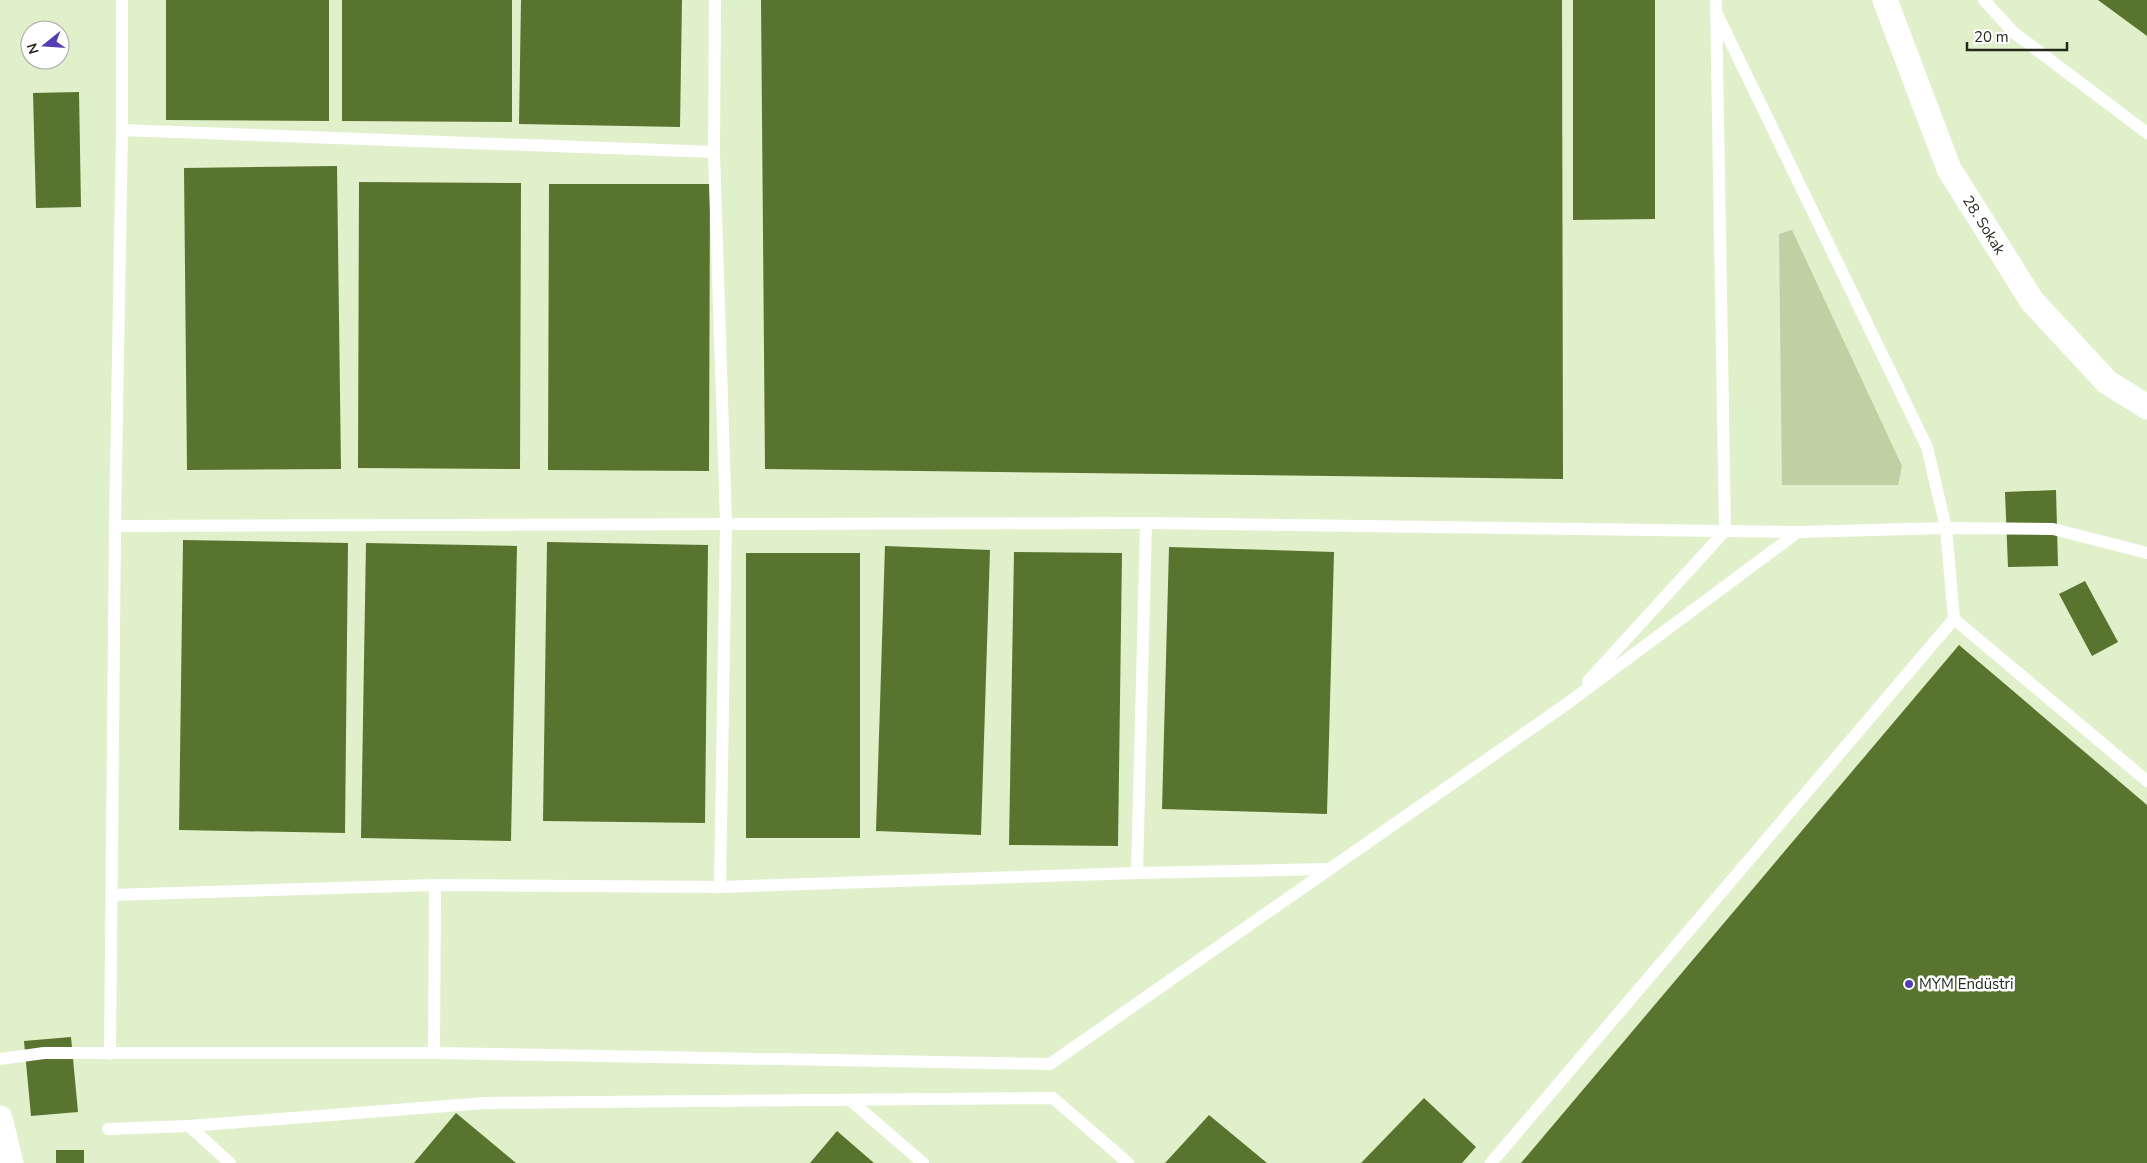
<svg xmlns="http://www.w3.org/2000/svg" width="2147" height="1163" viewBox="0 0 2147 1163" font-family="'Nunito Sans',sans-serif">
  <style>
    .built { fill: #dff0ca; fill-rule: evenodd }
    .green { fill: #bdd1a5 }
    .building { fill: #59742e }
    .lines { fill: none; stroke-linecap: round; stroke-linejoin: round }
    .lane { stroke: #fff; stroke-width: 12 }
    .street { stroke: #fff; stroke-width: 25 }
    .poi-dot { fill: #553cb4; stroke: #fff; stroke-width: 2 }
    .labels { text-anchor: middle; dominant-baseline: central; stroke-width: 5; stroke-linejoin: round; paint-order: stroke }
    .street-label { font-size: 15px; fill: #24291d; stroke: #fff }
    .poi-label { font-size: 15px; fill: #24291d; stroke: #fff; text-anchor: start }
  </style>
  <rect width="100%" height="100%" fill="#ebf9da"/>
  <path class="built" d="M0 0H2147V1163H0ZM30 30H60V60H30Z"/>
  <polygon class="green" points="1792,230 1902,466 1898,485 1782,485 1779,234"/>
  <g class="building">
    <polygon points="166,0 329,0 329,121 166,120"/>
    <polygon points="342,0 512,0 512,122 342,121"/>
    <polygon points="521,0 682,0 680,127 519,124"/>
    <polygon points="761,0 1562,0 1563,479 765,469"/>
    <polygon points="1573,0 1655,0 1655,219 1573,220"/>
    <polygon points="2098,0 2147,0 2147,36"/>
    <polygon points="79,92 81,207 36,208 33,93"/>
    <polygon points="337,166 341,469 187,470 184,168"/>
    <polygon points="359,182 521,183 520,469 358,468"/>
    <polygon points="549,184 710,184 709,471 548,470"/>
    <polygon points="2056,490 2058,566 2008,567 2005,492"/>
    <polygon points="183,540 348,543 345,833 179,830"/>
    <polygon points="547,542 708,545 705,823 543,821"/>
    <polygon points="366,543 517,546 511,841 361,838"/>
    <polygon points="885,546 990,550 981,835 876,831"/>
    <polygon points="1169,547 1334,552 1327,814 1162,809"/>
    <polygon points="1014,552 1122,553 1118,846 1009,845"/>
    <rect x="746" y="553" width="114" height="285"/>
    <polygon points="2085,581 2118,642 2092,656 2059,594"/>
    <polygon points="1959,645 2147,805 2147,1163 1521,1163"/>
    <polygon points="71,1037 78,1112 31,1116 24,1041"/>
    <polygon points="1424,1098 1476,1147 1462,1163 1361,1163"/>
    <polygon points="456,1113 516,1163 414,1163"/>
    <polygon points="1209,1115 1267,1163 1165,1163"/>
    <polygon points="837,1131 874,1163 810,1163"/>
    <rect x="56" y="1150" width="28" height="13"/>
  </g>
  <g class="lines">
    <g class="lane">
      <polyline points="715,0 714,152 726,523 720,887"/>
      <polyline points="1984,0 2013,32 2147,133"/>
      <polyline points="1716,12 1927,447 1946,528 1954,619 2147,781"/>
      <polyline points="122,130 714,152"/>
      <polyline points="115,526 1146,523 1798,532"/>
      <polyline points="1588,681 1725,531 1716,0"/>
      <polyline points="1137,873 1146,523"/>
      <polyline points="112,895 435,885 720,887 1137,873 1329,869"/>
      <polyline points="434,1053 435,885"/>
      <polyline points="110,1054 115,526 122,130 122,0"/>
      <polyline points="0,1059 44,1053 434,1053 1050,1064 1568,703 1798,532 1946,528 2053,529 2147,553"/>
      <polyline points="850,1100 923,1163"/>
      <polyline points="189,1126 230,1163"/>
      <polyline points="108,1129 189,1126 485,1103 1053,1098 1128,1163"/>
      <polyline points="1491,1163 1954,619"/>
    </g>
    <g class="street">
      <polyline points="1885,0 1949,169 2032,301 2107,382 2147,407"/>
      <polyline points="0,1118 11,1163"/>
    </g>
  </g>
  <circle class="poi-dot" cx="1909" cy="984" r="5"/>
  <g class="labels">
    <g class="street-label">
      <text transform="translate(1984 225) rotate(58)">28. Sokak</text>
    </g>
    <g class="poi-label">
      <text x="1919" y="984">MYM Endüstri</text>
    </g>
  </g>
  <g transform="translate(45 45) rotate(253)"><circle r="24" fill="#ffffff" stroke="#a7a9a5"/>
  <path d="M0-4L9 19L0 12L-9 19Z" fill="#553cb4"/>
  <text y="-8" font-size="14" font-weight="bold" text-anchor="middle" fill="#24291d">N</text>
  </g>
  <path d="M1967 42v8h100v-8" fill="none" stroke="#24291d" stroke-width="2.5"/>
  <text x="1974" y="42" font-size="15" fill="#24291d" stroke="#ffffff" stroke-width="4" paint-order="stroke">20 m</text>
</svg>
